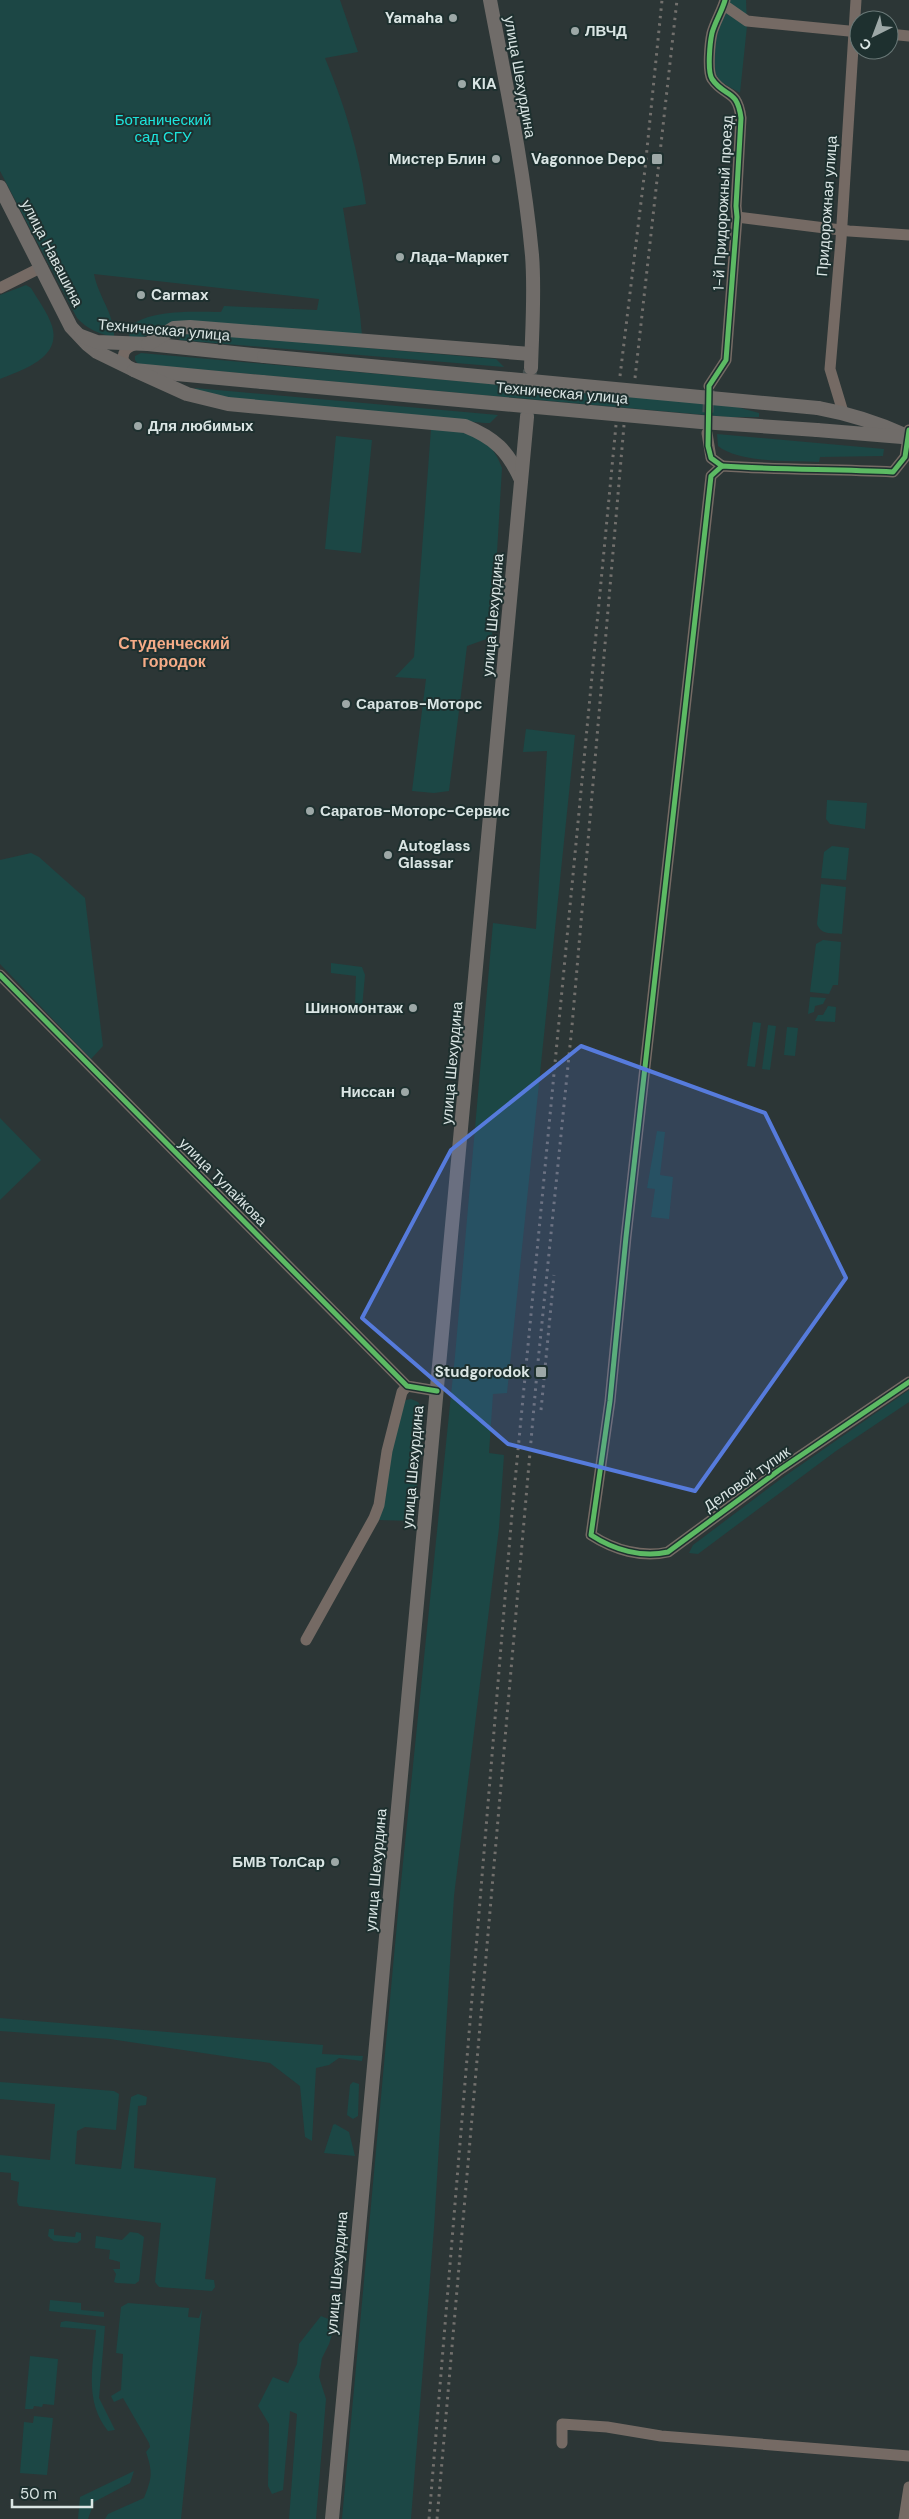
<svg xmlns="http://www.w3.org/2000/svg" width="909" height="2519" viewBox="0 0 909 2519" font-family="'DM Sans',sans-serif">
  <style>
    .green { fill: #1c4745 }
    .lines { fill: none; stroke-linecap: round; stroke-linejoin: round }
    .minor-tunnel { stroke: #465050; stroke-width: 11; stroke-dasharray: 11 5.5; stroke-linecap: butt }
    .major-tunnel { stroke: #465050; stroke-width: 14; stroke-dasharray: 14 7; stroke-linecap: butt }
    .minor { stroke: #756a64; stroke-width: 11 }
    .major { stroke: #706c69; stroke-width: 14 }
    .rail { stroke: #72706d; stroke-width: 3; stroke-dasharray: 2.5 5; stroke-linecap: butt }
    .major-bridge { stroke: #706c69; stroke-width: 14 }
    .cycleway-casing { stroke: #1e302f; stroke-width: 8 }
    .cycleway { stroke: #5cba63; stroke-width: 5 }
    .marked { fill: #567bdc; fill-opacity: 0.2; stroke: #567bdc; stroke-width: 4; stroke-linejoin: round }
    .poi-dot { fill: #9da8a7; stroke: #1e302f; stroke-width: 2 }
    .labels { text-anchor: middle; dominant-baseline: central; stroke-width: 4; stroke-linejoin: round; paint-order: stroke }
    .poi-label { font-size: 15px; font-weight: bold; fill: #dae5e4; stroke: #1e302f; text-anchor: start }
    .street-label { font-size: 15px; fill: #dae5e4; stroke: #1e302f }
    .park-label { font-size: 15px; fill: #1de4dc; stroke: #1e302f }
    .neighbourhood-label { font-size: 16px; font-weight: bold; fill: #f5ab87; stroke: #1e302f }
  </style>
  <rect width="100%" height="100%" fill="#2c3636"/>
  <g class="green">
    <path d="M0 0H340L358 52 325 58C345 106 359 152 366 204L343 208 360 314 362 336 173 322 139 339H129L130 326C153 309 193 312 221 312L224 306 317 310 319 299 94 274C98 296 115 315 114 337 99 334 87 329 77 318L0 171Z"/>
    <path d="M730 0H746L747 26 740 93C734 89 722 84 717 78 702 61 723 18 730 0Z"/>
    <path d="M26 285 31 288C38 300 48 313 52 326 62 358 22 370 0 379V295Z"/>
    <polygon points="193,333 496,359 504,367 179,340 182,335"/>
    <polygon points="141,353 730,405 759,413 759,417 728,417 138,364 135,360 135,356"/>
    <polygon points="195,388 498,415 490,423 485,423 230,400 197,392"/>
    <path d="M438 428C469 434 490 434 502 468L492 637 467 646 449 791 434 793 412 791 426 679 395 677 414 657 431 429Z"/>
    <path d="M717 434 884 449 883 456 820 457 819 462C791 461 739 463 718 446Z"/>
    <polygon points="336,436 372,440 361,553 325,549"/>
    <polygon points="526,729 575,735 507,1393 493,1394 489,1453 504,1455 499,1528 454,1896 434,2228 411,2519 342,2519 399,1902 455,1356 493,923 536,929 547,751 523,752"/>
    <polygon points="827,800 867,803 865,829 830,824 826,819"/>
    <polygon points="832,846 849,848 846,880 821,878 824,852"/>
    <polygon points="31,853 39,857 85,898 103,1046 91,1059 0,964 0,860"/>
    <path d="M821 884 846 887 842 934C831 933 821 935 817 924Z"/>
    <polygon points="823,940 841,942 838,985 833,985 829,994 810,992 816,944"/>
    <polygon points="331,963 362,967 365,975 362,1008 355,1007 356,976 331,973"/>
    <polygon points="810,997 826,998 823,1004 815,1006 814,1012 808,1014"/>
    <polygon points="828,1006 836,1007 835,1022 815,1021 818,1015 823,1015"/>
    <polygon points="753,1022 761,1023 755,1067 747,1066"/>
    <polygon points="768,1025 776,1026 770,1070 762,1069"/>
    <polygon points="787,1027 798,1028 795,1056 784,1055"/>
    <polygon points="0,1118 41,1160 0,1200"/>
    <polygon points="657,1131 665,1132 660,1175 673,1177 669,1219 651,1217 655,1189 647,1188"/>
    <polygon points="909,1390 909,1402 836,1451 698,1554 689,1553 693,1545 782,1478"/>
    <path d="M411 1399 418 1402 423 1410 414 1521 377 1520C383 1483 387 1432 406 1400Z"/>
    <polygon points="0,2018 323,2045 322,2054 363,2056 362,2061 339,2058 329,2065 316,2068 312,2141 305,2137 300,2086 270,2063 110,2039 0,2031"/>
    <polygon points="0,2082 114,2091 119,2094 116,2130 85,2127 77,2131 75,2164 121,2169 131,2097 138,2094 147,2097 146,2105 138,2106 134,2168 216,2178 205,2279 214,2280 215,2287 212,2291 159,2287 155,2282 161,2223 19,2206 17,2202 19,2182 11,2180 11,2173 0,2172 0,2155 50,2160 55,2104 0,2099"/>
    <polygon points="353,2082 359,2084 358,2116 353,2119 347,2115 350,2085"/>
    <polygon points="335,2124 349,2132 355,2156 324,2153 333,2125"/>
    <polygon points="49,2229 54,2229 54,2235 75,2237 76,2232 81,2233 81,2240 77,2243 54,2241 48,2236"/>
    <polygon points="130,2232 138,2233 144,2237 139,2281 135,2284 117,2283 114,2282 116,2274 113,2269 120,2269 120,2262 109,2259 110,2250 95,2248 96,2236 122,2240"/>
    <polygon points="50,2300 81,2303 81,2310 104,2312 104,2317 49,2311"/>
    <path d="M128 2303 189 2308 188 2317 199 2318 202 2309 181 2519H105L108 2514 144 2498C152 2478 153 2473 146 2452L150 2447 149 2443 123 2398 114 2402 111 2396 121 2390 123 2354 116 2353 121 2307Z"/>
    <polygon points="321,2316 336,2322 329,2344 322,2358 319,2377 326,2399 316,2519 289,2519 297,2414 290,2411 283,2490 272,2494 268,2486 269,2424 258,2406 273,2377 288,2383 297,2364 299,2344"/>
    <path d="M66 2321 105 2326 99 2398 115 2430 108 2431C84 2401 93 2366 96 2330L60 2327 61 2322Z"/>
    <polygon points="30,2356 58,2359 54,2405 43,2404 42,2407 34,2406 33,2409 25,2409"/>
    <polygon points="34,2416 53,2418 47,2475 20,2473 24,2422 33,2423"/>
    <polygon points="134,2471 130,2483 94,2502 88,2519 78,2519 80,2497"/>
  </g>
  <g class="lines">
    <polyline class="minor-tunnel" points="707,429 709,390"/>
    <polyline class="major-tunnel" points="527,416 530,370"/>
    <g class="minor">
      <polyline points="724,5 747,21 859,32"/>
      <polyline points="889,34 909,36"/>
      <polyline points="737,217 849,231 909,235"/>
      <polyline points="0,288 42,267"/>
      <path d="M130 368 123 360C123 350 127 347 137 344"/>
      <path d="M709 386 726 360 737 217 736 206 741 118C737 88 725 98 712 79 707 71 710 42 712 33 715 22 722 11 725 0"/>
      <polyline points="843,412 830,369 841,240 856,0"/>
      <path d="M909 430 905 457 893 472C835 469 779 470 722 466L711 476 626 1237 610 1401 591 1535C614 1550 642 1558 668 1552L778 1471 909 1382"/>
      <polyline points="707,433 711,458 722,466"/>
      <polyline points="0,975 407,1386 437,1391"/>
      <polyline points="306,1640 374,1518 379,1505 387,1451 402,1392 407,1386"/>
      <polyline points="562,2443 562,2424 607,2427 661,2436 909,2456"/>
      <polyline points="904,2519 909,2487"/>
    </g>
    <g class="major">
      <path d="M490 0C506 84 524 169 532 255 535 292 532 331 531 368"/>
      <polyline points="0,187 71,327 87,344 97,352 134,370 262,382"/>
      <polyline points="81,336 97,342 148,344 264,356"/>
      <polyline points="148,344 174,328 190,327 531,354"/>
      <path d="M134 370 187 394 228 404 465 426C495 438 508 451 521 480"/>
      <path d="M818 408C851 414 879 423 909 437"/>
      <polyline points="817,430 902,437"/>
      <polyline points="332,2519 527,417"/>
    </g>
    <g class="rail">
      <polyline points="620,376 645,169 662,0"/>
      <polyline points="635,378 677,0"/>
      <polyline points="541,1410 554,1275"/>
      <polyline points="429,2519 512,1513 616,425"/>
      <polyline points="437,2519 537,1372 572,1026 624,425"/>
    </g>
    <g class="major-bridge">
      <polyline points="264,356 818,408"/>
      <polyline points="262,382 701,422 817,430"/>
    </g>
    <defs>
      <g id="cycleway">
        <path d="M909 430 905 457 893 472C835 469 779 470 722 466L711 476 626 1237 610 1401 591 1535C614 1550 642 1558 668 1552L778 1471 909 1382"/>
        <path d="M722 466 711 458 708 446 709 386 726 360 737 217 736 206 741 118C737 88 725 98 712 79 707 71 710 42 712 33 715 22 722 11 725 0"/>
        <polyline points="0,975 407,1386 437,1391"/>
      </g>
    </defs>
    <use href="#cycleway" class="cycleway-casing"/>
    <use href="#cycleway" class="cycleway"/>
  </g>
  <path class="marked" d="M581 1046 765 1113 846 1278 695 1491 508 1444 362 1318 451 1150Z"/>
  <g class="poi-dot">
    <circle cx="453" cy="18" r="5"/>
    <circle cx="575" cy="31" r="5"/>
    <circle cx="462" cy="84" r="5"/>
    <circle cx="496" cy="159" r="5"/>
    <rect x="651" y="153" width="12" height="12" rx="2.5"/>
    <circle cx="400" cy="257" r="5"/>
    <circle cx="141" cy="295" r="5"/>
    <circle cx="138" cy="426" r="5"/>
    <circle cx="346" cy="704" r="5"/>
    <circle cx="310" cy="811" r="5"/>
    <circle cx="388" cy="855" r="5"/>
    <circle cx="413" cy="1008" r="5"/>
    <circle cx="405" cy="1092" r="5"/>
    <rect x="535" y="1366" width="12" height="12" rx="2.5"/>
    <circle cx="335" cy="1862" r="5"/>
  </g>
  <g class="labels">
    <g class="poi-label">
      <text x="443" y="18" text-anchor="end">Yamaha</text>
      <text x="585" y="31">ЛВЧД</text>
      <text x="472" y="84">KIA</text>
      <text x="486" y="159" text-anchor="end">Мистер Блин</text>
      <text x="646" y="159" text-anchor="end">Vagonnoe Depo</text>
      <text x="410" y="257">Лада-Маркет</text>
      <text x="151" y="295">Carmax</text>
      <text x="148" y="426">Для любимых</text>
      <text x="356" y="704">Саратов-Моторс</text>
      <text x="320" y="811">Саратов-Моторс-Сервис</text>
      <text x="398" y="846">Autoglass<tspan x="398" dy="17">Glassar</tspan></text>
      <text x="403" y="1008" text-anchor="end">Шиномонтаж</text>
      <text x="395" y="1092" text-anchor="end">Ниссан</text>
      <text x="530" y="1372" text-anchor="end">Studgorodok</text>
      <text x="325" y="1862" text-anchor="end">БМВ ТолСар</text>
    </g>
    <g class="street-label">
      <text transform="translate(520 77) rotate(80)">улица Шехурдина</text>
      <text transform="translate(723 203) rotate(-87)">1-й Придорожный проезд</text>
      <text transform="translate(827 206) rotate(-86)">Придорожная улица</text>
      <text transform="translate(52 253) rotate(63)">улица Навашина</text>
      <text transform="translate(164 330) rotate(5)">Техническая улица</text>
      <text transform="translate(562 393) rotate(5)">Техническая улица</text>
      <text transform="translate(493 615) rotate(-85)">улица Шехурдина</text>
      <text transform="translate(452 1063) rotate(-85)">улица Шехурдина</text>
      <text transform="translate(223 1182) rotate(45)">улица Тулайкова</text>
      <text transform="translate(413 1467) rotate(-85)">улица Шехурдина</text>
      <text transform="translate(747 1479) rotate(-35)">Деловой тупик</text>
      <text transform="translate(376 1870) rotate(-85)">улица Шехурдина</text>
      <text transform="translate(337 2273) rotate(-85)">улица Шехурдина</text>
    </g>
    <g class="park-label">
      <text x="163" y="120">Ботанический<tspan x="163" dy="17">сад СГУ</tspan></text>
    </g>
    <g class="neighbourhood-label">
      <text x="174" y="643">Студенческий<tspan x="174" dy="18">городок</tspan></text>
    </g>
  </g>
  <g transform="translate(874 35) rotate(222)"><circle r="24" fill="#1e302f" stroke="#697877"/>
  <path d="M0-4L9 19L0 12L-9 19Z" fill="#9da8a7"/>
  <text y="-8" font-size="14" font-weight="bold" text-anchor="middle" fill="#dae5e4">С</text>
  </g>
  <path d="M12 2499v8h80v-8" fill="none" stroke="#dae5e4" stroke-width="2.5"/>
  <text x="20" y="2499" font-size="15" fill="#dae5e4" stroke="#1e302f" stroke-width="4" paint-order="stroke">50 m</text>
</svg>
